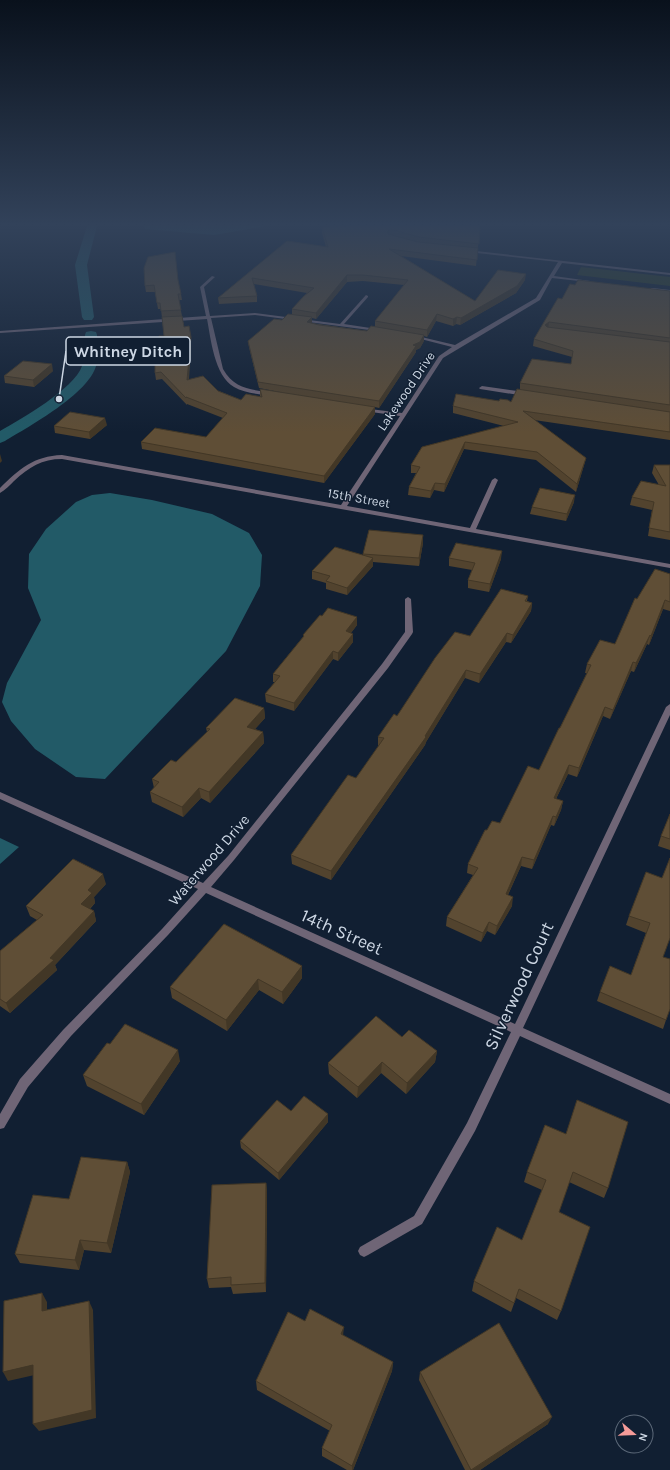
<svg xmlns="http://www.w3.org/2000/svg" width="670" height="1470" viewBox="0 0 670 1470" font-family="Karla,sans-serif">
  <style>
    .green { fill: #2e3d24 }
    .water { fill: #225a67 }
    .lines { fill: none; stroke-linecap: round; stroke-linejoin: round }
    .canal { fill: #225a67; fill-rule: evenodd }
    .minor { fill: #6f6576; fill-rule: evenodd }
    .wall { fill: #52432e; fill-rule: evenodd }
    .shaded-wall { fill: #423726 }
    .building { fill: #5f4e36; stroke: #423726 }
    .labels { text-anchor: middle; dominant-baseline: central; stroke-width: 3; stroke-linejoin: round; paint-order: stroke }
    .far-street-label { font-size: 13px; fill: #cdd7e4; stroke: #111f32 }
    .street-label { font-size: 15px; fill: #cdd7e4; stroke: #111f32 }
    .near-street-label { font-size: 18px; fill: #cdd7e4; stroke: #111f32 }
    .leader { fill: none; stroke: #cdd7e4; stroke-width: 1.5 }
    .callout-dot { fill: #cdd7e4; stroke: #111f32; stroke-width: 1.5 }
    .callout { fill: #111f32; stroke: #cdd7e4; stroke-width: 1.5 }
    .callout-label { font-size: 16px; text-anchor: middle; font-weight: bold; fill: #cdd7e4 }
  </style>
  <rect width="100%" height="100%" fill="#111f32"/>
  <polygon class="green" points="581,267 670,277 670,286 577,275"/>
  <g class="water">
    <polygon points="144,226 266,226 214,235 145,229"/>
    <polygon points="110,493 152,500 212,514 249,533 262,555 260,586 226,651 105,779 76,777 35,749 11,721 2,702 7,683 41,620 28,588 29,554 46,529 76,502 92,495"/>
    <polygon points="0,838 19,847 0,864"/>
  </g>
  <g class="lines">
    <g class="canal">
      <polygon points="87,226 97,226 87,265 94,317 92,320 84,320 82,317 75,265"/>
      <path d="M91 331 96 332 97 335C97 345 99 356 96 366 88 394 30 426 5 441L0 443V431C21 419 74 389 82 366 86 357 84 345 85 335L86 332Z"/>
    </g>
    <g class="minor">
      <path d="M467 250 670 273V275L562 263 554 276 590 281 588 282 552 278 540 300 443 358 347 506 470 528 492 480 495 478 498 480 476 529 670 564V568L62 459C42 459 29 467 14 481 10 485 5 490 0 493V488C19 469 34 456 62 455L341 505 400 416 364 411 362 410V408L402 413 439 356 452 347 413 337V335L455 345 536 298 558 262 468 252Z"/>
      <path d="M212 276 215 277 204 287 210 316 255 313 340 324 366 295 368 296V297L344 324 377 329 379 330 377 331 255 315 211 318 223 369C235 390 251 389 272 393L273 394 270 396C258 394 244 393 234 387 214 375 211 339 207 319L0 333V331L206 316 200 287Z"/>
      <polygon points="653,288 670,290 670,292 651,290 651,288"/>
      <polygon points="482,386 525,392 528,394 525,396 480,389 479,388"/>
      <polygon points="408,597 411,599 413,632 412,634 388,668 234,860 211,887 515,1024 666,707 670,704 670,715 523,1028 670,1094 670,1104 520,1036 475,1131 422,1224 368,1255 364,1257 360,1255 358,1251 360,1247 414,1216 467,1123 511,1032 206,893 168,935 71,1036 28,1087 4,1128 0,1129 0,1114 20,1079 63,1030 162,929 198,889 0,799 0,792 203,883 228,856 382,664 405,632 405,599"/>
    </g>
  </g>
  <g class="wall">
    <path d="M322 227H480L476 266 401 256 475 301 525 280 516 293 460 325 456 324 453 326 436 321 427 337 424 336V341L420 348 416 350V352L379 408 375 407V414L324 483 142 449 141 442 206 437 223 418 187 404V405L162 379 156 380 155 373 156 357 164 336 161 309H158L155 292H146L145 286 178 280 181 294 182 300H179L184 327 191 337V344L189 379 241 400 260 396V389L290 394 259 388 249 347 248 341 292 314V309L307 293 254 284 257 296V302L219 304 218 298 287 241 326 247 322 233ZM363 281 404 285 375 321V326L367 331 312 323V318L316 319 347 282Z"/>
    <polygon points="575,285 670,291 670,440 534,420 586,458 584,465 576,492 536,460 464,449 444,492 434,490 430,498 408,495 409,487 416,473 411,473 411,465 422,447 504,426 453,413 453,406 499,401 511,402 520,390 520,383 571,364 572,357 533,346 534,339 562,299"/>
    <polygon points="53,371 34,387 5,383 4,376"/>
    <polygon points="107,425 90,439 55,433 54,426"/>
    <polygon points="654,465 670,465 670,540 648,536 652,510 630,505 632,497 659,485 652,473"/>
    <polygon points="574,502 566,521 530,514 532,507"/>
    <polygon points="423,535 423,543 419,566 373,562 373,566 347,595 326,589 326,583 312,579 312,571 363,555 363,554"/>
    <polygon points="449,558 501,559 489,592 468,588 468,580 472,570 449,566"/>
    <polygon points="670,574 670,611 663,609 649,645 647,644 634,672 631,671 610,719 603,716 577,777 568,774 556,799 563,801 561,810 554,826 551,825 532,869 521,866 508,895 512,906 495,935 487,931 481,942 446,926 447,917 473,875 467,873 468,864 487,830 500,823 539,770 587,673 585,673 587,664 615,644 637,599"/>
    <polygon points="528,596 527,601 532,603 531,611 511,643 506,642 479,683 465,678 426,742 425,745 331,880 292,864 291,855 356,778 379,746 378,745 378,737 470,636"/>
    <polygon points="322,616 357,617 357,625 351,633 353,642 338,661 333,659 294,711 266,702 265,694 275,682 273,682 273,674 303,637 303,635"/>
    <polygon points="264,708 265,718 255,729 263,732 264,743 210,803 201,798 183,817 152,802 150,792 154,788 152,779 176,762 207,732 206,728"/>
    <polygon points="670,814 670,850 658,846 661,836"/>
    <polygon points="662,878 663,957 666,1020 663,1029 597,1001 600,992 631,975 646,933 626,925 629,916"/>
    <polygon points="106,884 94,897 95,903 90,909 94,911 96,921 55,965 57,970 10,1013 0,1006 0,951 37,920 30,916 26,906"/>
    <polygon points="224,924 302,978 283,1004 259,990 227,1031 172,998 170,987"/>
    <polygon points="402,1037 437,1051 435,1062 406,1094 381,1073 357,1098 329,1074 328,1063"/>
    <polygon points="110,1044 180,1061 144,1115 87,1086 83,1075"/>
    <polygon points="291,1111 328,1114 328,1122 279,1180 241,1148 240,1141"/>
    <polygon points="545,1125 608,1188 604,1198 569,1182 559,1212 561,1311 557,1320 516,1298 511,1312 472,1291 474,1281 522,1240 542,1190 524,1182 527,1172"/>
    <polygon points="127,1162 130,1172 111,1253 84,1250 79,1270 20,1263 15,1254 69,1199"/>
    <polygon points="266,1183 267,1193 266,1292 233,1294 231,1287 209,1288 207,1279"/>
    <polygon points="305,1321 343,1336 393,1362 392,1371 353,1470 347,1470 322,1456 322,1448 330,1431 257,1390 256,1381"/>
    <polygon points="420,1372 548,1424 480,1470 465,1470 419,1380"/>
  </g>
  <g class="shaded-wall">
    <polygon points="390,229 389,235 387,237 387,232"/>
    <polygon points="526,274 525,280 516,293 460,325 461,318"/>
    <polygon points="347,275 347,282 316,319 316,313"/>
    <polygon points="437,314 436,321 427,337 427,330"/>
    <polygon points="312,317 312,324 307,322"/>
    <polygon points="457,317 456,324 453,326 453,319"/>
    <polygon points="549,322 548,329 544,331 545,325"/>
    <polygon points="424,335 424,341 420,348 416,350 416,352 379,408 379,401 413,345"/>
    <polygon points="191,337 191,344 188,387 187,380"/>
    <polygon points="52,364 53,371 34,387 33,380"/>
    <polygon points="375,407 375,414 324,483 324,476"/>
    <polygon points="105,418 107,425 90,439 89,432"/>
    <polygon points="465,442 464,449 444,492 445,484"/>
    <polygon points="0,454 2,461 0,463"/>
    <polygon points="586,458 584,465 576,492 577,484"/>
    <polygon points="435,483 434,490 430,498 431,491"/>
    <polygon points="575,495 574,502 566,521 567,514"/>
    <polygon points="423,535 423,543 419,566 419,558"/>
    <polygon points="502,551 501,559 489,592 490,584"/>
    <polygon points="373,558 373,566 347,595 347,588"/>
    <polygon points="665,600 663,609 649,645 651,636"/>
    <polygon points="532,603 531,611 511,643 513,635"/>
    <polygon points="357,617 357,625 346,639 346,631"/>
    <polygon points="507,633 506,642 479,683 480,674"/>
    <polygon points="353,634 353,642 338,661 338,653"/>
    <polygon points="650,635 647,644 634,672 636,663"/>
    <polygon points="333,651 333,659 294,711 294,703"/>
    <polygon points="633,662 631,671 610,719 613,710"/>
    <polygon points="466,670 465,678 426,742 425,745 331,880 331,871 425,736"/>
    <polygon points="605,707 603,716 577,777 579,768"/>
    <polygon points="264,708 265,718 248,737 247,727"/>
    <polygon points="263,732 264,743 210,803 209,792"/>
    <polygon points="569,765 568,774 552,807 554,798"/>
    <polygon points="199,788 201,798 183,817 182,807"/>
    <polygon points="563,801 561,810 554,826 556,817"/>
    <polygon points="553,816 551,825 532,869 534,860"/>
    <polygon points="522,857 521,866 504,903 506,894"/>
    <polygon points="103,874 106,884 94,897 95,903 84,914 81,904 88,890"/>
    <polygon points="513,897 512,906 495,935 497,926"/>
    <polygon points="94,911 96,921 55,965 57,970 10,1013 6,1003 50,958"/>
    <polygon points="489,922 487,931 481,942 483,933"/>
    <polygon points="302,966 302,978 283,1004 282,992"/>
    <polygon points="258,979 259,990 227,1031 226,1020"/>
    <polygon points="178,1050 180,1061 144,1115 141,1104"/>
    <polygon points="437,1051 435,1062 406,1094 407,1083"/>
    <polygon points="382,1062 381,1073 357,1098 358,1087"/>
    <polygon points="328,1114 328,1122 279,1180 278,1173"/>
    <polygon points="127,1162 130,1172 111,1253 107,1243"/>
    <polygon points="266,1183 267,1193 266,1292 265,1283"/>
    <polygon points="80,1240 84,1250 79,1270 75,1260"/>
    <polygon points="42,1293 47,1302 47,1320 42,1311"/>
    <polygon points="89,1301 93,1310 96,1418 39,1431 33,1424"/>
    <polygon points="344,1327 343,1336 341,1334"/>
    <polygon points="393,1362 392,1371 353,1470 352,1470 352,1466"/>
    <polygon points="33,1365 39,1374 8,1381 3,1372"/>
    <polygon points="552,1417 548,1424 480,1470 472,1470"/>
  </g>
  <g class="building">
    <polygon points="354,226 476,226 480,227 479,244 419,237 390,229 387,232 388,234 418,242 478,248 477,260 389,249 475,301 498,270 526,274 517,286 461,318 457,317 453,319 437,314 427,330 375,321 408,280 363,275 347,275 316,313 292,309 304,296 314,288 252,278 257,296 218,298 287,241 328,247 322,227"/>
    <polygon points="175,252 178,280 181,294 178,294 181,310 161,311 160,303 157,303 154,285 145,286 144,268 148,257"/>
    <polygon points="578,280 670,291 670,338 549,322 545,325 547,327 670,342 670,405 520,383 532,359 571,364 573,351 534,339 558,298 562,299 570,284 575,285"/>
    <polygon points="288,314 312,317 307,322 319,325 367,331 371,326 424,335 420,342 413,345 416,346 379,401 258,382 248,341 274,319 282,320"/>
    <polygon points="182,316 184,327 189,326 191,337 187,380 203,376 218,391 241,400 246,394 262,397 260,389 375,407 324,476 141,442 155,428 206,437 227,413 186,397 186,398 161,372 155,373 155,357 156,357 159,336 164,336 162,317"/>
    <polygon points="23,361 52,364 33,380 4,376"/>
    <polygon points="517,389 670,412 670,432 523,411 586,458 577,484 537,452 465,442 445,484 435,483 431,491 409,487 420,467 411,465 422,447 518,422 453,406 456,394 499,401 500,399 508,400 511,402"/>
    <polygon points="70,412 105,418 89,432 54,426"/>
    <polygon points="654,465 670,465 670,532 649,528 654,502 632,497 641,481 666,486"/>
    <polygon points="540,488 575,495 567,514 532,507"/>
    <polygon points="369,530 423,535 419,558 363,554"/>
    <polygon points="456,543 502,551 490,584 468,580 475,563 449,558"/>
    <polygon points="335,547 373,558 347,588 326,581 330,576 312,571"/>
    <polygon points="655,569 670,574 670,602 665,600 651,636 650,635 636,663 633,662 613,710 605,707 579,768 569,765 554,798 563,801 556,817 553,816 534,860 522,857 506,894 513,897 497,926 489,922 483,933 447,917 478,868 468,864 485,830 487,830 492,821 500,823 528,766 539,770 559,728 560,728 591,665 587,664 600,640 615,644 635,598 637,599"/>
    <polygon points="501,589 528,596 525,601 532,603 513,635 507,633 480,674 466,670 425,736 426,737 331,871 291,855 348,775 356,778 384,738 378,737 394,714 397,716 435,658 455,632 470,636"/>
    <polygon points="328,608 357,617 346,631 353,634 338,653 333,651 294,703 265,694 280,676 273,674 304,636 303,635 320,615 322,616"/>
    <polygon points="235,698 264,708 247,727 263,732 209,792 199,788 182,807 150,792 159,782 152,779 171,760 176,762 210,729 206,728"/>
    <polygon points="670,814 670,839 661,836"/>
    <polygon points="670,858 670,938 663,957 670,959 670,1009 666,1020 600,992 610,966 631,975 650,923 629,916 646,872 662,878"/>
    <polygon points="73,859 103,874 88,890 92,893 81,904 94,911 50,958 54,960 6,1003 0,999 0,951 43,915 26,906"/>
    <polygon points="224,924 302,966 282,992 258,979 226,1020 170,987"/>
    <polygon points="376,1016 402,1037 409,1030 437,1051 407,1083 382,1062 358,1087 328,1063"/>
    <polygon points="125,1024 178,1050 141,1104 83,1075 107,1043 110,1044"/>
    <polygon points="304,1096 328,1114 278,1173 240,1141 277,1100 291,1111"/>
    <polygon points="577,1100 628,1122 608,1188 573,1172 559,1212 590,1227 561,1311 519,1289 514,1303 474,1281 497,1227 522,1240 546,1180 527,1172 545,1125 566,1134"/>
    <polygon points="81,1157 127,1162 107,1243 80,1240 75,1260 15,1254 33,1195 69,1199"/>
    <polygon points="266,1183 265,1283 231,1285 231,1277 207,1279 212,1185"/>
    <polygon points="42,1293 42,1311 89,1301 92,1410 33,1424 33,1365 3,1372 4,1301"/>
    <polygon points="310,1309 344,1327 341,1334 393,1362 352,1466 322,1448 332,1425 256,1381 288,1312 305,1321"/>
    <polygon points="499,1323 552,1417 471,1470 420,1372"/>
  </g>
  <linearGradient id="sky" x2="0" y2="1"><stop stop-color="#09111c"/><stop offset="0.52" stop-color="#32425a"/><stop offset="1" stop-color="#32425a" stop-opacity="0"/></linearGradient>
  <rect width="670" height="432" fill="url(#sky)"/>
  <g class="labels">
    <g class="far-street-label">
      <text transform="translate(406 391) rotate(-56)">Lakewood Drive</text>
      <text transform="translate(359 498) rotate(10)">15th Street</text>
    </g>
    <g class="street-label">
      <text transform="translate(209 860) rotate(-49)">Waterwood Drive</text>
    </g>
    <g class="near-street-label">
      <text transform="translate(342 932) rotate(24)">14th Street</text>
      <text transform="translate(519 986) rotate(-65)">Silverwood Court</text>
    </g>
  </g>
  <path class="leader" d="M59 399L66 351"/>
  <circle class="callout-dot" cx="59" cy="399" r="4"/>
  <rect class="callout" x="66" y="337" width="124" height="28" rx="4"/>
  <g class="callout-label">
    <text x="128" y="357">Whitney Ditch</text>
  </g>
  <g transform="translate(634 1434) rotate(109)"><circle r="19" fill="#111f32" stroke="#5c6979"/>
  <path d="M0-3L7 15L0 10L-7 15Z" fill="#f59b99"/>
  <text y="-6" font-size="11" font-weight="bold" text-anchor="middle" fill="#cdd7e4">N</text>
  </g>
</svg>
